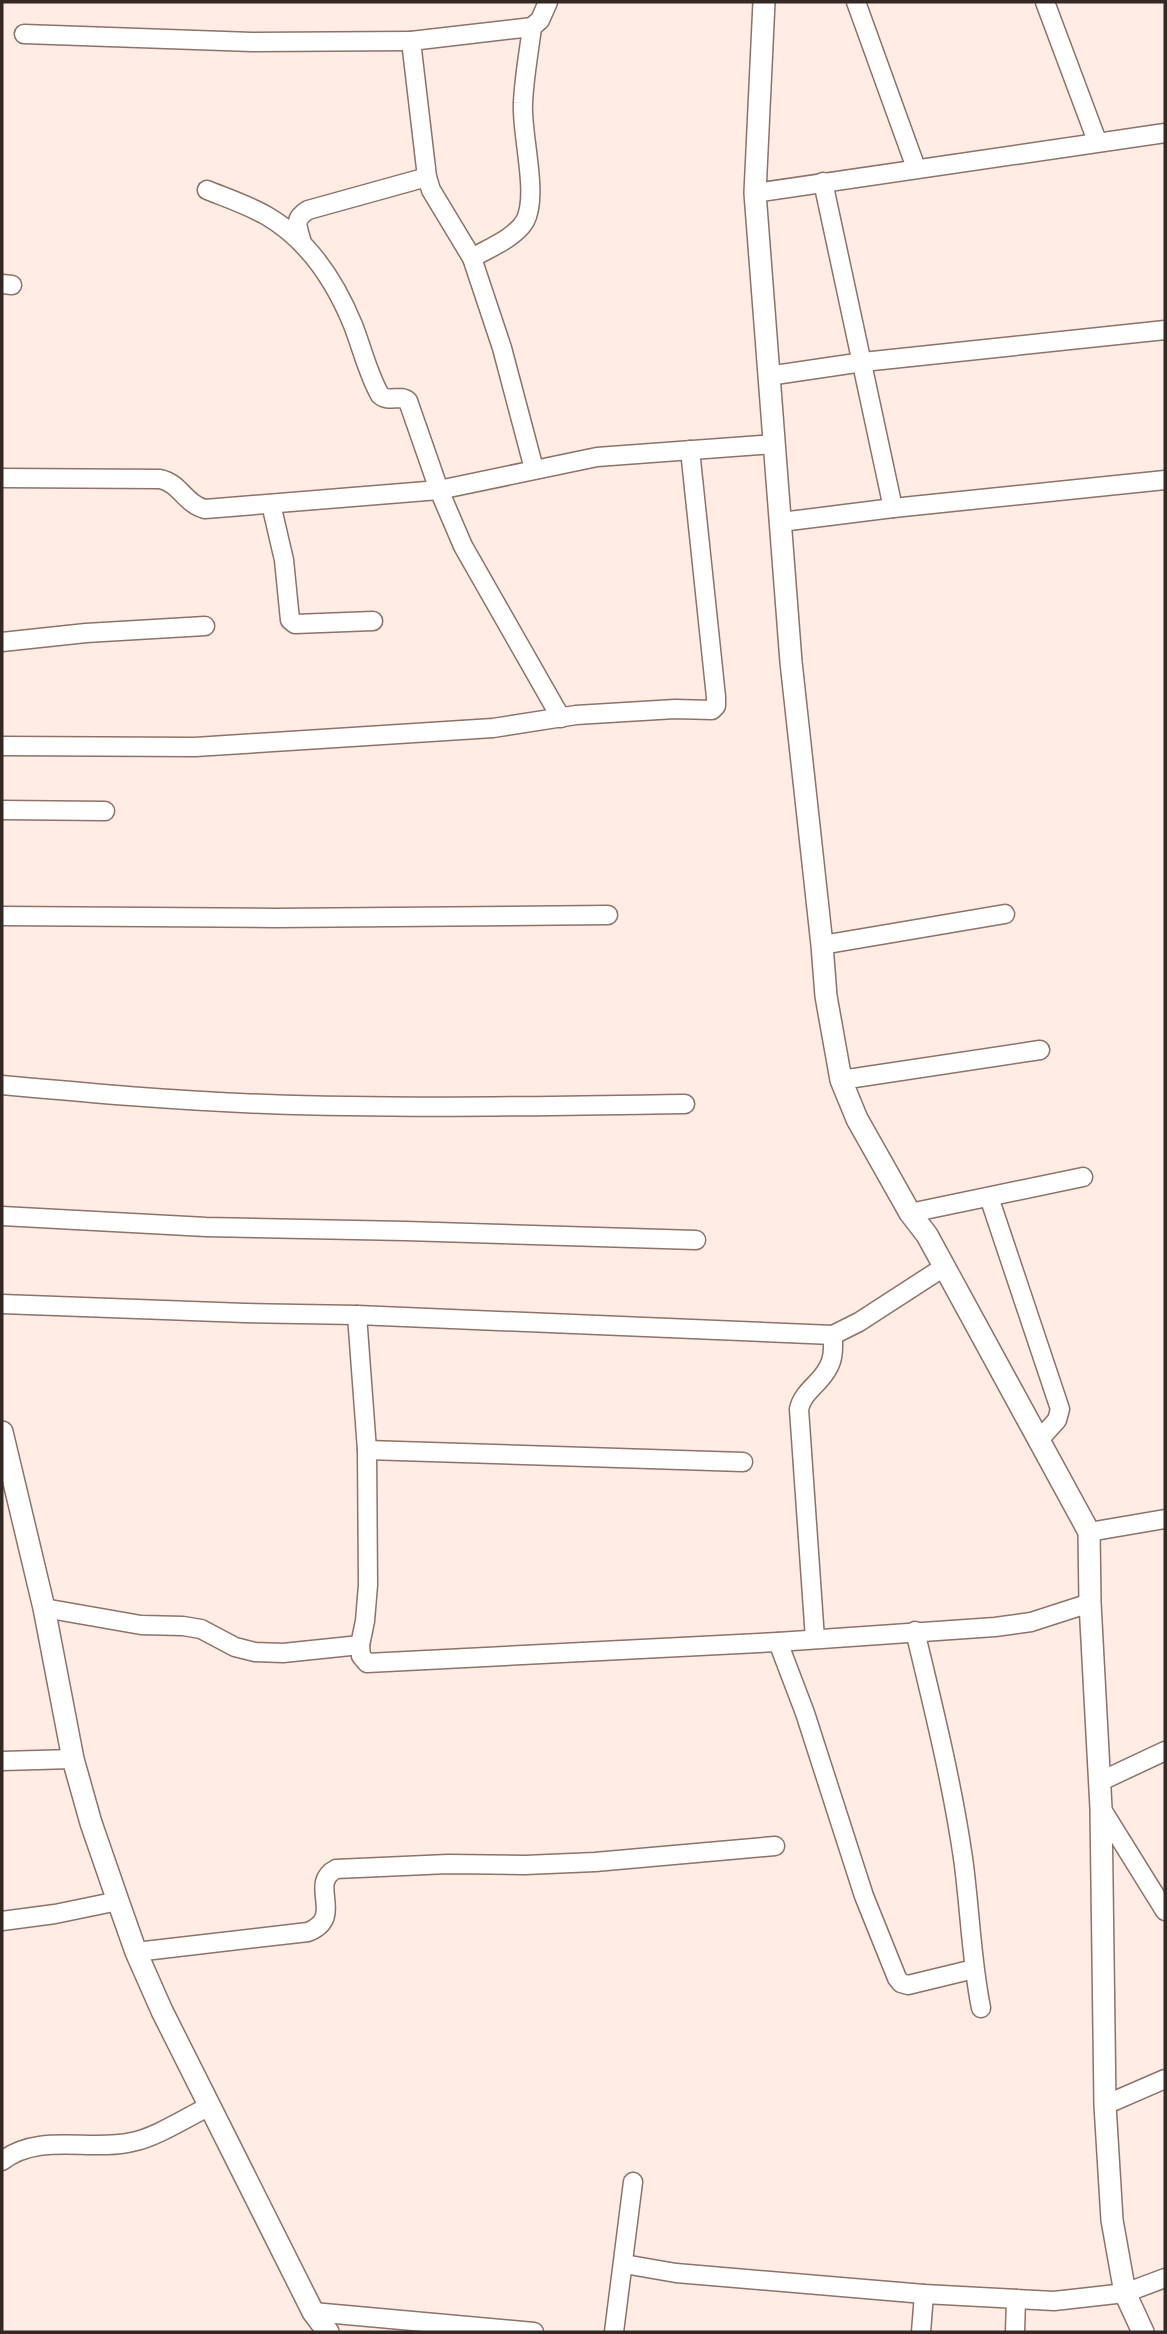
<svg xmlns="http://www.w3.org/2000/svg" width="1167" height="2334" viewBox="0 0 1167 2334" font-family="'Fira Sans Condensed',sans-serif">
  <style>
    .lines { fill: none; stroke-linecap: round; stroke-linejoin: round }
    .minor-casing { stroke: #8c7267; stroke-width: 21 }
    .tertiary-casing { stroke: #8c7267; stroke-width: 24 }
    .minor { stroke: #fff; stroke-width: 18 }
    .tertiary { stroke: #fff; stroke-width: 21 }
  </style>
  <rect width="100%" height="100%" fill="#ffece5"/>
  <g class="lines">
    <defs>
      <g id="minor">
        <polyline points="856,2 916,168"/>
        <polyline points="1045,2 1097,141"/>
        <polyline points="24,34 252,42 411,41"/>
        <polyline points="823,182 893,508"/>
        <path d="M207 190C227 198 248 205 267 216 308 240 335 281 353 325 362 348 368 374 380 395 389 403 400 394 408 401L439 490 463 546 561 718"/>
        <polyline points="755,193 1165,133"/>
        <path d="M302 243C298 227 292 220 308 210L427 177"/>
        <path d="M472 258C489 248 515 238 525 221 539 195 521 134 523 103 524 78 529 52 532 27"/>
        <polyline points="2,284 12,285"/>
        <polyline points="768,376 863,362 1165,330"/>
        <polyline points="534,469 502,348 472,258 431,190 427,177 411,41 532,27 540,20 548,2"/>
        <path d="M2 478 160 479C180 483 185 504 205 509L439 490 597 457 775 444"/>
        <polyline points="271,504 284,560 290,620 295,624 373,621"/>
        <polyline points="781,522 893,508 1165,480"/>
        <polyline points="2,642 86,633 205,626"/>
        <polyline points="2,746 195,747 493,728 576,715 675,709 712,710 716,706 716,697 690,450"/>
        <polyline points="2,810 105,811"/>
        <polyline points="2,916 275,918 608,915"/>
        <polyline points="822,945 1005,914"/>
        <polyline points="841,1080 1040,1050"/>
        <path d="M2 1085C90 1093 178 1101 266 1104 406 1109 546 1106 685 1104"/>
        <polyline points="989,1197 1060,1409 1057,1420 1039,1440"/>
        <polyline points="910,1213 1083,1177"/>
        <polyline points="2,1216 206,1227 405,1231 696,1240"/>
        <polyline points="2,1304 245,1313 357,1315 833,1335 859,1322 944,1267"/>
        <polyline points="357,1315 367,1450 368,1585 365,1621 360,1645 361,1656 367,1663 778,1642 995,1627 1031,1622 1090,1603"/>
        <polyline points="367,1450 743,1462"/>
        <polyline points="1089,1532 1165,1519"/>
        <polyline points="44,1608 141,1625 183,1626 201,1629 235,1647 255,1652 283,1653 360,1645"/>
        <path d="M915 1631C933 1706 952 1782 963 1858 970 1908 971 1958 981 2008"/>
        <path d="M815 1639 799 1409C803 1391 820 1384 828 1368 834 1358 833 1347 833 1335"/>
        <polyline points="778,1642 805,1713 864,1896 897,1978 901,1983 908,1985 974,1969"/>
        <polyline points="2,1761 73,1759"/>
        <polyline points="1099,1782 1165,1751"/>
        <polyline points="1101,1808 1165,1911"/>
        <polyline points="2,1921 55,1914 118,1901"/>
        <path d="M136 1952 308 1932C346 1917 307 1884 336 1869L448 1864 525 1865 595 1862 775 1846"/>
        <polyline points="1105,2105 1165,2079"/>
        <path d="M2 2161C39 2132 90 2152 132 2142 155 2138 189 2116 210 2106"/>
        <polyline points="624,2264 676,2273 924,2294 1054,2301 1125,2293 1165,2278"/>
        <polyline points="313,2312 534,2332"/>
        <polyline points="614,2332 633,2182"/>
        <polyline points="921,2332 924,2294"/>
        <polyline points="1015,2332 1016,2299"/>
      </g>
      <g id="tertiary">
        <polyline points="764,2 755,193 791,662 822,945 826,996 841,1080 857,1119 910,1213 927,1235 1089,1532 1090,1603 1101,1808 1105,2105 1112,2220 1125,2293 1143,2332"/>
        <polyline points="2,1432 44,1608 73,1759 91,1823 118,1901 136,1952 162,2011 313,2312 328,2332"/>
      </g>
    </defs>
    <use href="#minor" class="minor-casing"/>
    <use href="#tertiary" class="tertiary-casing"/>
    <use href="#minor" class="minor"/>
    <use href="#tertiary" class="tertiary"/>
  </g>
  <rect width="1167" height="2334" fill="none" stroke="#332823" stroke-width="7"/>
</svg>
